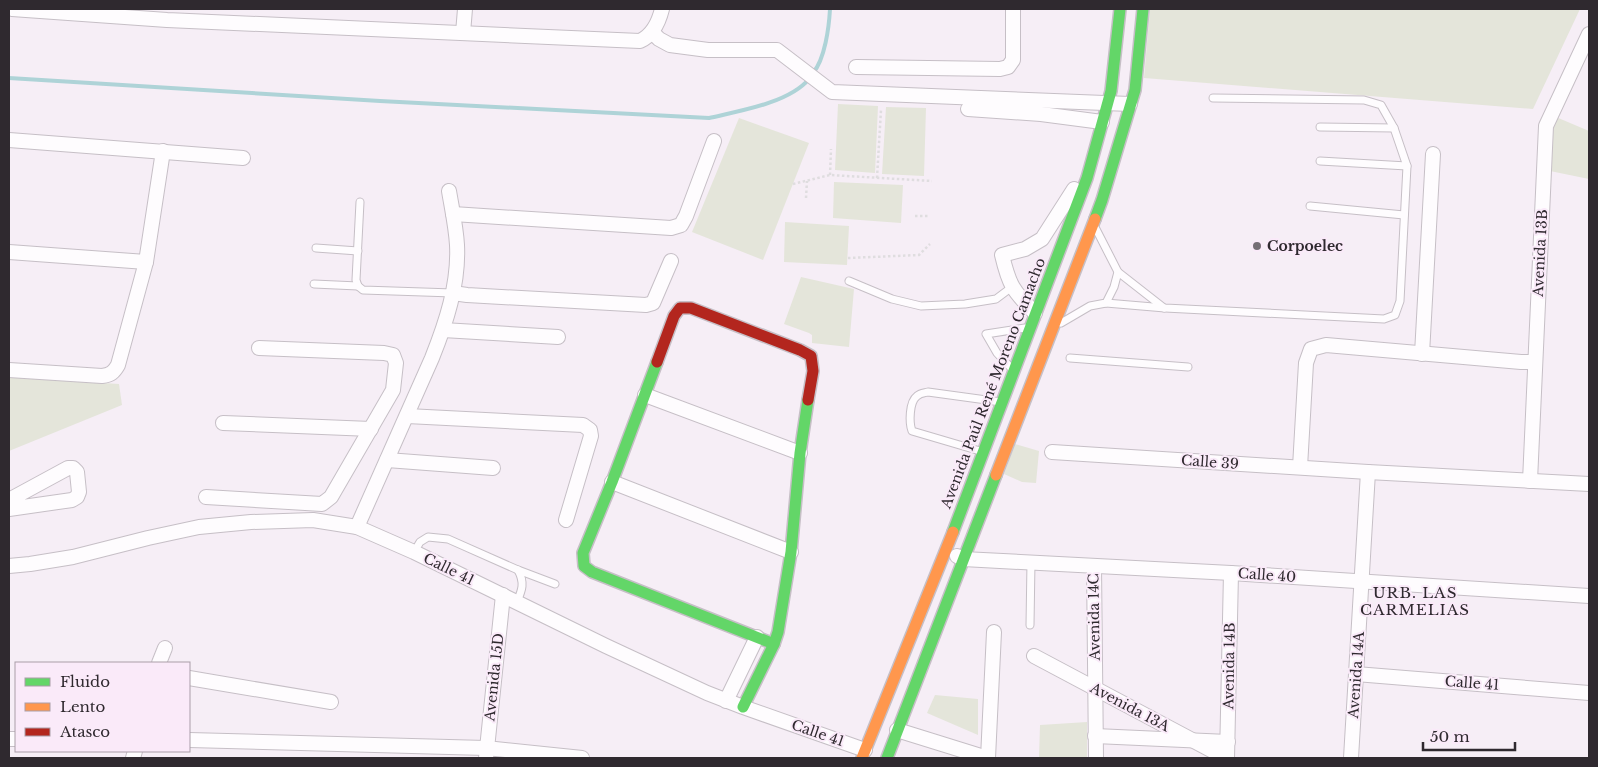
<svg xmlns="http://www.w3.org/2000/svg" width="1598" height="767" viewBox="0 0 1598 767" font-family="'Libre Baskerville',serif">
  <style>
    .green { fill: #e4e5da }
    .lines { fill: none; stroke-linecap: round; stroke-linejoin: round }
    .stream { stroke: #aed3d7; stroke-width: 4 }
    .lane-casing { stroke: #c6bfc6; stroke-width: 9 }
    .street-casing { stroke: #c6bfc6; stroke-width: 16 }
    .fast-casing { stroke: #c6bfc6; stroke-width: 14 }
    .slow-casing { stroke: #c6bfc6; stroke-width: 14 }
    .jam-casing { stroke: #c6bfc6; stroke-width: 14 }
    .path { stroke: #dfdddf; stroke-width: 2.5; stroke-dasharray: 2.5 2.5; stroke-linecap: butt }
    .lane { stroke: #fefcfe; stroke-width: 7 }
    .street { stroke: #fefcfe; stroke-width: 14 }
    .fast { stroke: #63d668; stroke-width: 11 }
    .slow { stroke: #ff974d; stroke-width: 11 }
    .jam { stroke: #b3261e; stroke-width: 11 }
    .poi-dot { fill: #756e75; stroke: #faeaf9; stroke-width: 2 }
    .labels { text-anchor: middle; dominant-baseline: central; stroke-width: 4; stroke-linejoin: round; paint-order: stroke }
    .poi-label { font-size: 14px; font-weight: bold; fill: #2f292f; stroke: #faeaf9; text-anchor: start }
    .street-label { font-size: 14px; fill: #2f292f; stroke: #faeaf9 }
    .neighbourhood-label { font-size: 15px; letter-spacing: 1px; fill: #2f292f; stroke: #faeaf9 }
  </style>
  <rect width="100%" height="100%" fill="#f6eef6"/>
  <g class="green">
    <polygon points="1150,9 1580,9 1533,109 1144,78"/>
    <polygon points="838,104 878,106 875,173 835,170"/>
    <polygon points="886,107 926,108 924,176 882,174"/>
    <polygon points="1556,117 1589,131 1589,179 1550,171 1552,127"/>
    <polygon points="739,118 809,143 763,260 692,232"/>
    <polygon points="834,182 903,185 901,223 833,218"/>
    <polygon points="785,222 849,226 847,265 784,262"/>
    <polygon points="801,277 854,289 849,347 812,343 812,335 809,333 784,324"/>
    <polygon points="9,377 119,384 122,405 9,451"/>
    <polygon points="1015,444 1039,451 1036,483 1022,482 1004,474"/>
    <polygon points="935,695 978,699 978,735 927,713"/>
    <polygon points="1087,722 1087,758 1039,758 1040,725"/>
  </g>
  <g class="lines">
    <g class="stream">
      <path d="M813 73C825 59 829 27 830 9"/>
      <path d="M9 78 380 101 709 118C739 111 789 103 809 79"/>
    </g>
    <defs>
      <g id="lane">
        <polyline points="1320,127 1394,128"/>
        <polyline points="1320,161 1407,166"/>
        <polyline points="360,202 356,280 358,286 363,290 453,293"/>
        <polyline points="1310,206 1404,215"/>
        <polyline points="316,248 358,251"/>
        <polyline points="1118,272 1164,308"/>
        <polyline points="849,281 892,299 921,306 965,304 996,299 1012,287"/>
        <polyline points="314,284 358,286"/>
        <polyline points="1106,303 1165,308 1384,319 1395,315 1400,301 1407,166 1394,128 1381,105 1364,100 1213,98"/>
        <polyline points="1061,323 1090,306 1106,303 1114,287 1118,272 1096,229"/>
        <polyline points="1070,358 1188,367"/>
        <polyline points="1012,369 997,353 986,334 1025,328"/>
        <path d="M980 451 912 431C909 423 909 402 917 396 920 393 924 393 928 392L1001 402"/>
        <polyline points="414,552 420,542 428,537 448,539 518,570 555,584"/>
        <path d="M517 602C522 590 525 583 518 570"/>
        <polyline points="1030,625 1031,562"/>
      </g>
      <g id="street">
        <path d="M12 9 167 20 640 41C653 35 659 21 662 9"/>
        <polyline points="652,32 659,39 670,45 708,50 777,50 832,92 1130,104"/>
        <polyline points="463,33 465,9"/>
        <polyline points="856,67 1000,69 1008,67 1013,60 1013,9"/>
        <polyline points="968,109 1041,114 1102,122"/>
        <polyline points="9,140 243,158"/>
        <polyline points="453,214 671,228 681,225 686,216 714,141"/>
        <polyline points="9,252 146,262"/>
        <polyline points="453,293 467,295 646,305 653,303 671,261"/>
        <path d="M1035 313C1013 291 1009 285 1002 255L1025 249 1042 239 1074 189"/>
        <polyline points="443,330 558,337"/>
        <polyline points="1422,354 1433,154"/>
        <path d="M9 370 102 376C111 375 114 372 118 365L146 262 163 151"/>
        <polyline points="645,395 800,453"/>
        <polyline points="407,416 583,425 590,430 591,436 566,520"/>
        <polyline points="223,423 371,429"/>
        <polyline points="1052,452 1368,472 1589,484"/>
        <polyline points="387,460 493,468"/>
        <polyline points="1300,467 1306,363 1311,349 1326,345 1521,362 1535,362"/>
        <polyline points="1530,481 1546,126 1589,34"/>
        <polyline points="612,482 791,552"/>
        <polyline points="206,497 322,504 331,497 393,390 396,363 393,355 384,353 259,348"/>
        <polyline points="9,500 68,468 73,468 77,472 79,492 77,497 72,500 9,509"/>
        <path d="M357 527 432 358C446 323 459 284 457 245 456 227 452 209 449 191"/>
        <polyline points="957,556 963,559 1231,573 1589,596"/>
        <polyline points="9,566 30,564 73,557 148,538 199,527 251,522 313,520 357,527 414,552 606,646 707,693 743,707 865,750"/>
        <polyline points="1094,566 1096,758"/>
        <polyline points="1034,656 1226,758"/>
        <polyline points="159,663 165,648"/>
        <polyline points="1356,674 1589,693"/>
        <polyline points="189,678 331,702"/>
        <polyline points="726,701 757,637"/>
        <polyline points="897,730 987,758"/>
        <polyline points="1095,736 1228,742"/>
        <polyline points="9,739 16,739"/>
        <polyline points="189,740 486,748 582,758"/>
        <polyline points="133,758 135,751"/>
        <polyline points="486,758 503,595"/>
        <polyline points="988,758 994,632"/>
        <polyline points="1227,758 1231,573"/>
        <polyline points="1351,758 1368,472"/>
      </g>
      <g id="fast">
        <polyline points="1095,219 1102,200 1135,90 1143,9"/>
        <polyline points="657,362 612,482 583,553 584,566 592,572 774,644"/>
        <polyline points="953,532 1087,178 1111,91 1120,9"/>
        <polyline points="743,707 774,644 778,632 791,552 800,453 808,400"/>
        <polyline points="887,758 996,475"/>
      </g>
      <g id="slow">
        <polyline points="996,475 1095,219"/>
        <polyline points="862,758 953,532"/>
      </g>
      <polyline id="jam" points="657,362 674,316 680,308 691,308 800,350 811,356 813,371 808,400"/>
    </defs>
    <use href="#lane" class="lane-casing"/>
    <use href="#street" class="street-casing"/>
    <use href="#fast" class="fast-casing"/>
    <use href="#slow" class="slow-casing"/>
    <use href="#jam" class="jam-casing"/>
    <g class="path">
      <polyline points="830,175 831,149"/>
      <polyline points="877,178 881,110"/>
      <polyline points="793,184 830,175 932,181"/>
      <polyline points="806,198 807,181"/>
      <polyline points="915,216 930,216"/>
      <polyline points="848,258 919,255 930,244"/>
    </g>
    <use href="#lane" class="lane"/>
    <use href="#street" class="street"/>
    <use href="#fast" class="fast"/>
    <use href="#slow" class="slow"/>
    <use href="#jam" class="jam"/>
  </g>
  <circle class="poi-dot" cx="1257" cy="246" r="5"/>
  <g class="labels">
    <g class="poi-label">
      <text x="1267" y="246">Corpoelec</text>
    </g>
    <g class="street-label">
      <text transform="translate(1540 253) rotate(-87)">Avenida 13B</text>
      <text transform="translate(993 383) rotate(-69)">Avenida Paúl René Moreno Camacho</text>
      <text transform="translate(1210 462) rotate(4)">Calle 39</text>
      <text transform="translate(449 569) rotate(26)">Calle 41</text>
      <text transform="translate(1267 575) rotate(4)">Calle 40</text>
      <text transform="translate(1094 617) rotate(-91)">Avenida 14C</text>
      <text transform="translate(1229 666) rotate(-89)">Avenida 14B</text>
      <text transform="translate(1356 675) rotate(-86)">Avenida 14A</text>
      <text transform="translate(494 677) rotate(-84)">Avenida 15D</text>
      <text transform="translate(1472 683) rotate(4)">Calle 41</text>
      <text transform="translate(1130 707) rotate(28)">Avenida 13A</text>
      <text transform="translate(818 733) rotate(19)">Calle 41</text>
    </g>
    <g class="neighbourhood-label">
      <text x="1415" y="592">URB. LAS<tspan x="1415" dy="17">CARMELIAS</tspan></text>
    </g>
  </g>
  <rect width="1598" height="767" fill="none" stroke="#2f292f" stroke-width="20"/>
  <rect x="15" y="662" width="175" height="90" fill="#faeaf9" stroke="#a99da8"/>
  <rect x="25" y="678" width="25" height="8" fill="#63d668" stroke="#a99da8"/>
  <text x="60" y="687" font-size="15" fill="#2f292f">Fluido</text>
  <rect x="25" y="703" width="25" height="8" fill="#ff974d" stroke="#a99da8"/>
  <text x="60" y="712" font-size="15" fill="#2f292f">Lento</text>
  <rect x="25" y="728" width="25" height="8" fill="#b3261e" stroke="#a99da8"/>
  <text x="60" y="737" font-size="15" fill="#2f292f">Atasco</text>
  <path d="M1423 742v8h92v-8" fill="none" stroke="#2f292f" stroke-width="2.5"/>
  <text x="1430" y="742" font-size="15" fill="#2f292f" stroke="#faeaf9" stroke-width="4" paint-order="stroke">50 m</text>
</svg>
